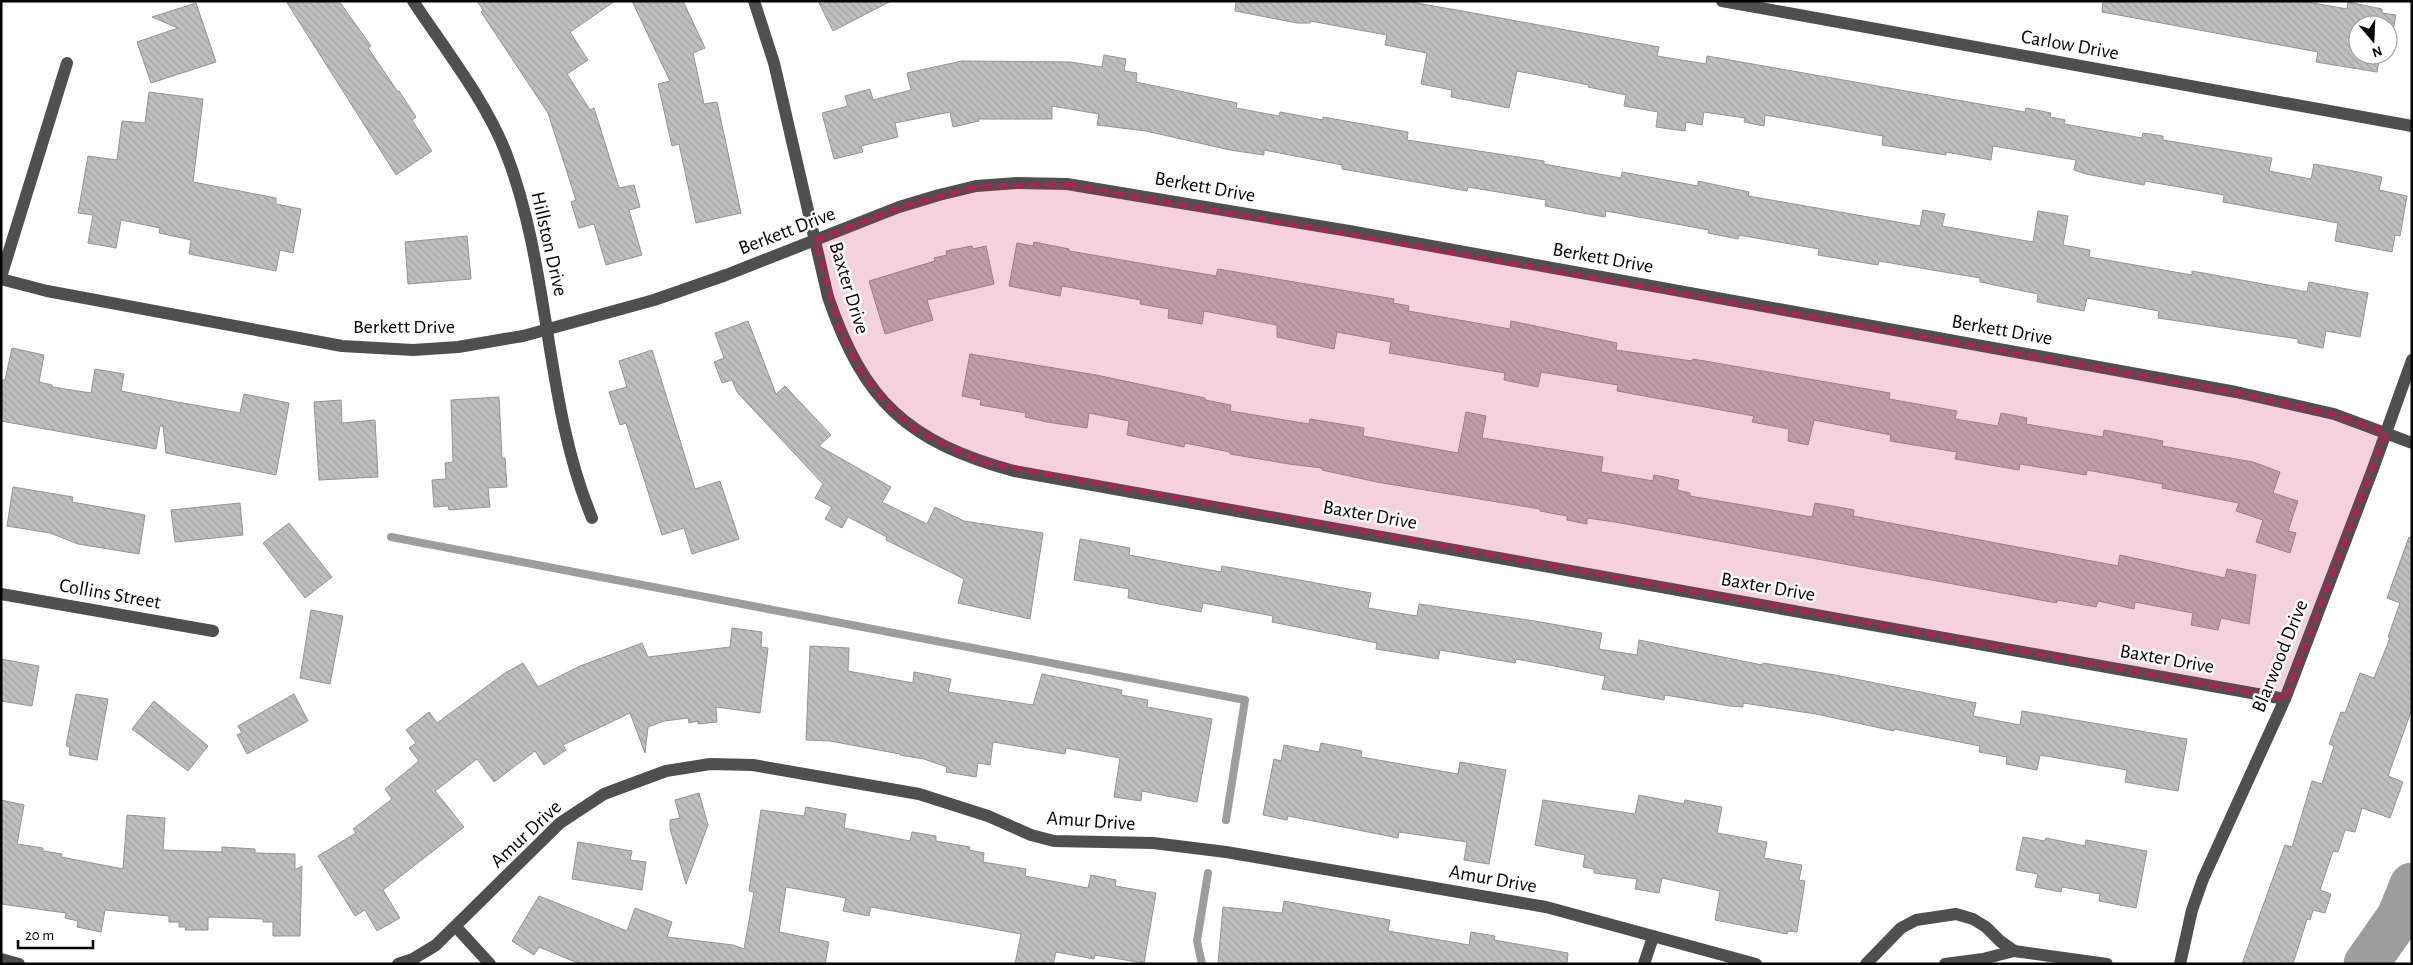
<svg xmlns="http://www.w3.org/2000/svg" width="2413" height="965" viewBox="0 0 2413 965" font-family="'Alegreya Sans',sans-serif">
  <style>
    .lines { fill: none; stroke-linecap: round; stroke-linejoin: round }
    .stream { stroke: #9d9d9d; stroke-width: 8 }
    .river { stroke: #9d9d9d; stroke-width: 45 }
    .building { fill: url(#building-back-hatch); stroke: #939393 }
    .minor { stroke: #4f4f4f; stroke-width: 12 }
    .marked { fill: #c2185b; fill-opacity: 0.2; stroke: #c2185b; stroke-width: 4; stroke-dasharray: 10 6; stroke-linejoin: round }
    .labels { text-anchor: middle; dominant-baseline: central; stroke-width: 5; stroke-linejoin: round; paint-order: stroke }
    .street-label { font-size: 20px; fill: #000; stroke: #fff }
  </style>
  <defs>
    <pattern id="building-back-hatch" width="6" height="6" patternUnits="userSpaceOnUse" patternTransform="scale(1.25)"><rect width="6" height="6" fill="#bfbfbf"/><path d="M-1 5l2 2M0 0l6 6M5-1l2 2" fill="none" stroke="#a2a2a2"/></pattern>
  </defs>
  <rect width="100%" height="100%" fill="#fff"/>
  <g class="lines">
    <g class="stream">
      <polyline points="391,537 1245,700 1226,820"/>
      <polyline points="1202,964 1197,941 1208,873"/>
    </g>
    <polyline class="river" points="2366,964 2399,917 2412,885"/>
  </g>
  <g class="building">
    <polygon points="286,1 339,1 371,46 368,48 398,92 399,91 416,117 412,120 432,151 396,175"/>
    <polygon points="477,1 615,1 570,32 588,60 567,74 590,110 594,108 619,188 634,185 640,207 629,210 642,255 606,265 594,224 579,228 571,202 576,200 548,113 481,12 483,10"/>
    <polygon points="632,1 683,1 705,48 693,53 704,104 717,102 741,213 696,223 679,144 672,146 658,84 670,81"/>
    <polygon points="818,1 891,1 833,31"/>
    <polygon points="1236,1 1405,1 1462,11 1659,47 1657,56 1706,64 1707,56 2025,112 2026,108 2051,113 2050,117 2065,120 2064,124 2142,138 2143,133 2163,136 2163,140 2272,158 2269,171 2311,179 2314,164 2353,171 2382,177 2379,190 2407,196 2400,236 2395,235 2392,252 2335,241 2338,223 2223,202 2224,195 2145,181 2144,185 2086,174 2074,170 2076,160 1993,146 1991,160 1946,152 1946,155 1882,145 1883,136 1765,115 1764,126 1744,122 1745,118 1704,112 1702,125 1686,122 1685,131 1656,127 1658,112 1624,106 1626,95 1588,87 1589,85 1517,71 1509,108 1451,97 1452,90 1421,84 1427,53 1385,45 1387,35 1310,21 1310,23 1297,23 1235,11"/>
    <polygon points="2103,1 2302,1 2347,9 2348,2 2382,9 2382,13 2396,15 2390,46 2388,45 2388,25 2358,25 2358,55 2380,55 2377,72 2316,62 2318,52 2102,12"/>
    <polygon points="196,3 216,62 151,83 137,42 178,28 152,17"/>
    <polygon points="1104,55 1126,59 1124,71 1137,73 1136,82 1237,103 1236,108 1279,116 1280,112 1323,120 1323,117 1408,132 1407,140 1544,161 1544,164 1621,178 1622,172 1698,186 1698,181 1749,192 1748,196 1920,226 1923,210 1945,214 1942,226 2033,242 2038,211 2068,216 2063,245 2090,250 2089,257 2192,275 2192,271 2307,292 2309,282 2368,293 2360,337 2326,331 2323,348 2298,343 2298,339 2158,318 2159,311 2087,298 2084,311 2037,302 2038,294 1980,282 1980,278 1879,261 1878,265 1818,255 1819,249 1739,235 1738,239 1708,233 1709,230 1606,211 1605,217 1545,206 1546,200 1468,187 1467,191 1342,169 1342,165 1264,150 1264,155 1230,150 1146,131 1097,125 1099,114 1052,106 1052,119 978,119 979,121 953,127 950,112 895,123 898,137 861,146 863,152 834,159 822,113 848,106 845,96 870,89 873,100 911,90 907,73 962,61 1070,62 1102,67"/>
    <polygon points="149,92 203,99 193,182 276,198 276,204 301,209 293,253 280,250 276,271 189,254 191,240 159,233 160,228 121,220 116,248 88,243 93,215 78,213 88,156 117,160 122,121 145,123"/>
    <polygon points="467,236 471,279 408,284 405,242"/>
    <polygon points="1034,242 1069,249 1069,251 1216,276 1218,269 1394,299 1393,303 1409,306 1408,311 1510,329 1511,321 1617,343 1616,350 1692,361 1693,359 1890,393 1889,399 1957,411 1955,419 1998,426 2001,413 2027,418 2026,424 2103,437 2104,430 2163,441 2162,446 2253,462 2280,472 2273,493 2298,501 2288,531 2296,533 2290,553 2256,542 2263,520 2236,511 2239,503 2162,488 2163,484 2087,470 2086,475 2020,464 2019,470 1955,459 1957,452 1890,441 1891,435 1814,420 1808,445 1788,441 1789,429 1752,422 1754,416 1617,391 1618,385 1541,372 1538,387 1504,380 1505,373 1389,353 1391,342 1337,332 1334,349 1277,337 1277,325 1204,311 1202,324 1168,318 1169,309 1140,304 1141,300 1062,286 1060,296 1009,286 1017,243 1033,246"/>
    <polygon points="972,246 973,249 986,246 994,284 927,300 933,320 885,334 869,281 935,261 934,258 947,255 946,251"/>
    <polygon points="748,321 776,394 785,386 831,435 819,446 891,487 882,502 927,524 935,507 964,521 1043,533 1030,619 958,603 964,579 886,540 887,537 848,517 842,528 825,519 832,507 815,498 823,484 737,392 732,380 722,383 714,362 724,358 715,333"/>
    <polygon points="12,348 44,355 39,382 52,385 52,387 91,393 95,369 124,374 121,391 177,402 240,413 244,394 289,403 276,475 166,453 163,426 160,426 156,449 1,421 1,380 5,380"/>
    <polygon points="652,350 695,489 720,481 739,539 692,554 684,528 662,535 626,423 620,425 609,392 627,387 619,361"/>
    <polygon points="970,354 1096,375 1205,398 1205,400 1231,405 1230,411 1309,424 1310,419 1364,428 1363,436 1458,453 1466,412 1486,416 1482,438 1603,457 1601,472 1653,481 1654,475 1679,480 1677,490 1690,493 1690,496 1812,517 1815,503 1854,510 1853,516 2118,566 2120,555 2225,578 2227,569 2256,575 2249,624 2221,618 2218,630 2191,625 2193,613 2135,602 2134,609 2098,601 2096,607 2057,600 2057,603 1615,522 1587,518 1587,524 1567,520 1567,516 1540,511 1540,509 1377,482 1322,470 1322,468 1289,464 1230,454 1230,452 1185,443 1184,447 1127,435 1129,421 1089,413 1087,428 1047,422 1025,417 1026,413 980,405 981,400 962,396"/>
    <polygon points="499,397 502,458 505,458 507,487 488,488 490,507 449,510 448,506 434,507 432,480 446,479 445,463 453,462 451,400"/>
    <polygon points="341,400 342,423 375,420 378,477 319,480 314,402"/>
    <polygon points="13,487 73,497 72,502 145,515 139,554 78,544 50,533 7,526"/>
    <polygon points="240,503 243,535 175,542 171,510"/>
    <polygon points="289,523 332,577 305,598 263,543"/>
    <polygon points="2409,537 2412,538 2412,709 2388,776 2403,782 2390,818 2362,808 2355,832 2345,830 2338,852 2333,851 2320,890 2331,894 2325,913 2313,910 2310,920 2307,919 2293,964 2242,964 2285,845 2292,847 2312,781 2322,784 2334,746 2329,744 2341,712 2345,713 2360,673 2374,678 2390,638 2388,637 2400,603 2387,598"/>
    <polygon points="1080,539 1130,548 1129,555 1221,572 1222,566 1371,593 1368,608 1417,616 1419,604 1535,621 1602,633 1599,649 1637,655 1639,640 1762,665 1763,663 1835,675 1976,703 1973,716 2020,725 2022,711 2187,739 2178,791 2125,782 2127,770 2040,755 2037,770 2006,764 2007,757 1979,752 1980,746 1894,729 1894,731 1816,714 1743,703 1743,707 1730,706 1665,695 1664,700 1602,689 1605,676 1554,666 1516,659 1515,663 1440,650 1438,659 1376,649 1377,643 1272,622 1273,616 1203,603 1201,612 1128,598 1129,589 1074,580"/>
    <polygon points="311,610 343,616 330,684 300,678"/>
    <polygon points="732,628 762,632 761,647 768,648 760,713 716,707 717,722 698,724 698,721 689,723 688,718 664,721 648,727 645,753 630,713 563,745 566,750 544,765 535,751 494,782 477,759 435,791 464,827 383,890 400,918 377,931 365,910 355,916 318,856 356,833 353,829 392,799 385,789 419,761 409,748 416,743 406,730 429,712 437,723 505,673 523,663 538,687 580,666 642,643 648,657 730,647"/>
    <polygon points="810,646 849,648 848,671 913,683 914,672 951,679 948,692 1033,705 1042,674 1122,690 1121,695 1148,700 1147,707 1212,719 1197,802 1142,791 1141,801 1114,797 1120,758 1066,748 1065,754 993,742 990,765 978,763 976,777 946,772 947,767 924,759 900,755 900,754 830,741 806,740"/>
    <polygon points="1,659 39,666 32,706 1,701"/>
    <polygon points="76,694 108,699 97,760 69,755 70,747 66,746"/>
    <polygon points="294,694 308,721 247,754 237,735 242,733 238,726"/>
    <polygon points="154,701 208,746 188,771 132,729"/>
    <polygon points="1321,743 1362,751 1361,757 1458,774 1460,762 1506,770 1489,864 1464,860 1467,842 1399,832 1398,838 1288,816 1287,820 1263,815 1274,759 1281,761 1284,745 1319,752"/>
    <polygon points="699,793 708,825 686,884 670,829 670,820 680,818 675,800"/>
    <polygon points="1639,795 1684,804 1685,800 1722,807 1717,833 1767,842 1764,858 1802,865 1799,880 1805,881 1797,932 1788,931 1787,934 1715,920 1720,891 1662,878 1659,893 1635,889 1637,879 1594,873 1594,869 1583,867 1585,855 1535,845 1543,800 1635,814"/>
    <polygon points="1,800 24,805 17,844 43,848 43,851 62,854 61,857 123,869 127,815 165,818 163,850 222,852 222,847 255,849 255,853 295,854 295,870 302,866 300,936 273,936 273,922 263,922 263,919 208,917 208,930 185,930 186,927 179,927 179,922 169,922 169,916 105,910 101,932 77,927 78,921 65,918 66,913 1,904"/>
    <polygon points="806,807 846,814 844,828 910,841 912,832 936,836 936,841 970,847 969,850 984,853 983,862 1026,869 1025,876 1088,888 1091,875 1116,880 1115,886 1156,893 1144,963 1095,955 1094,959 1056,952 1053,964 1015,964 1021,934 871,907 869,916 843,911 846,898 786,887 779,932 829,942 825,964 580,964 539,947 534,955 512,941 539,896 627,931 635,908 672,922 667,937 733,945 744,949 754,892 749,891 761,810 804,816"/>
    <polygon points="2023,837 2045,841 2046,838 2085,846 2086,840 2147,851 2136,908 2099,901 2100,894 2062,887 2061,892 2035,887 2038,874 2016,870"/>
    <polygon points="578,842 632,851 630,860 646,862 642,890 572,879"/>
    <polygon points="1284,901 1390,920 1388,931 1469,945 1471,932 1495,936 1494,940 1568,953 1567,964 1218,964 1223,907 1282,913"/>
  </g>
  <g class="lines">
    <g class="minor">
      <path d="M413 1C444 48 486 101 506 153 551 269 544 403 592 518"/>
      <path d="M754 1 774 63 828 297C864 402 908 442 1014 471L2285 699"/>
      <polyline points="1722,1 2412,126"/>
      <polyline points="1,277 67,63"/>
      <polyline points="1,279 47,291 342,346 413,350 458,347 523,336 654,300 726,275 899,207 939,195 976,186 1017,183 1067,184 1349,231 2236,392 2334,414 2412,443"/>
      <polyline points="1,594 213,631"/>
      <polyline points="456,927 490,964"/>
      <polyline points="1,959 19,964"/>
      <polyline points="398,964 413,959 436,945 560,823 604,794 666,771 710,764 753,765 919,794 988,816 1031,835 1054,841 1153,843 1226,852 1546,907 1756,964"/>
      <polyline points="1644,964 1653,937"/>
      <polyline points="1866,964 1901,928 1916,920 1956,914 1973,919 1986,927 2000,941 2014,951"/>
      <polyline points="1945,964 1983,959 2014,951 2107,964"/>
      <polyline points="2180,964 2192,910 2203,879 2285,699 2374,466 2412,360"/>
    </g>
  </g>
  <path class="marked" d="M1067 184 2236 392 2334 414 2386 432 2285 699 979 462 913 429 885 404 861 373 840 332 814 240 899 207 976 186Z"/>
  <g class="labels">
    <g class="street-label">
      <text transform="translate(2070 45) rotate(10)">Carlow Drive</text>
      <text transform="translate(1205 187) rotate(10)">Berkett Drive</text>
      <text transform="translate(787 231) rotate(-21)">Berkett Drive</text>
      <text transform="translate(549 244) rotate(77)">Hillston Drive</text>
      <text transform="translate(1603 258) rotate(10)">Berkett Drive</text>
      <text transform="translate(849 288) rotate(73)">Baxter Drive</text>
      <text x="404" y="327">Berkett Drive</text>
      <text transform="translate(2002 330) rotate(10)">Berkett Drive</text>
      <text transform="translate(1370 515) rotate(10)">Baxter Drive</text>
      <text transform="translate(1768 587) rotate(10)">Baxter Drive</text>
      <text transform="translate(110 594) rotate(10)">Collins Street</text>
      <text transform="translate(2280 656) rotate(-68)">Blarwood Drive</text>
      <text transform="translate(2167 659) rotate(10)">Baxter Drive</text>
      <text transform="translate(1091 821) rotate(4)">Amur Drive</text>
      <text transform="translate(526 834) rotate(-43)">Amur Drive</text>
      <text transform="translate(1493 879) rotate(10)">Amur Drive</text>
    </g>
  </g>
  <rect width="2413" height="965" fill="none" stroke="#000000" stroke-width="5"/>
  <g transform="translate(2373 40) rotate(161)"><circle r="24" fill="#ffffff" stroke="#999999"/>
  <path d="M0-4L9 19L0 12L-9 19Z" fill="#000000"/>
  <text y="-8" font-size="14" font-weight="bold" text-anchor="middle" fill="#000000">N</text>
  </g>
  <path d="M18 940v8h75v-8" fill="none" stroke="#000000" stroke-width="2.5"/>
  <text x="25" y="940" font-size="15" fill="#000000" stroke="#ffffff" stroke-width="4" paint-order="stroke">20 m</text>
</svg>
